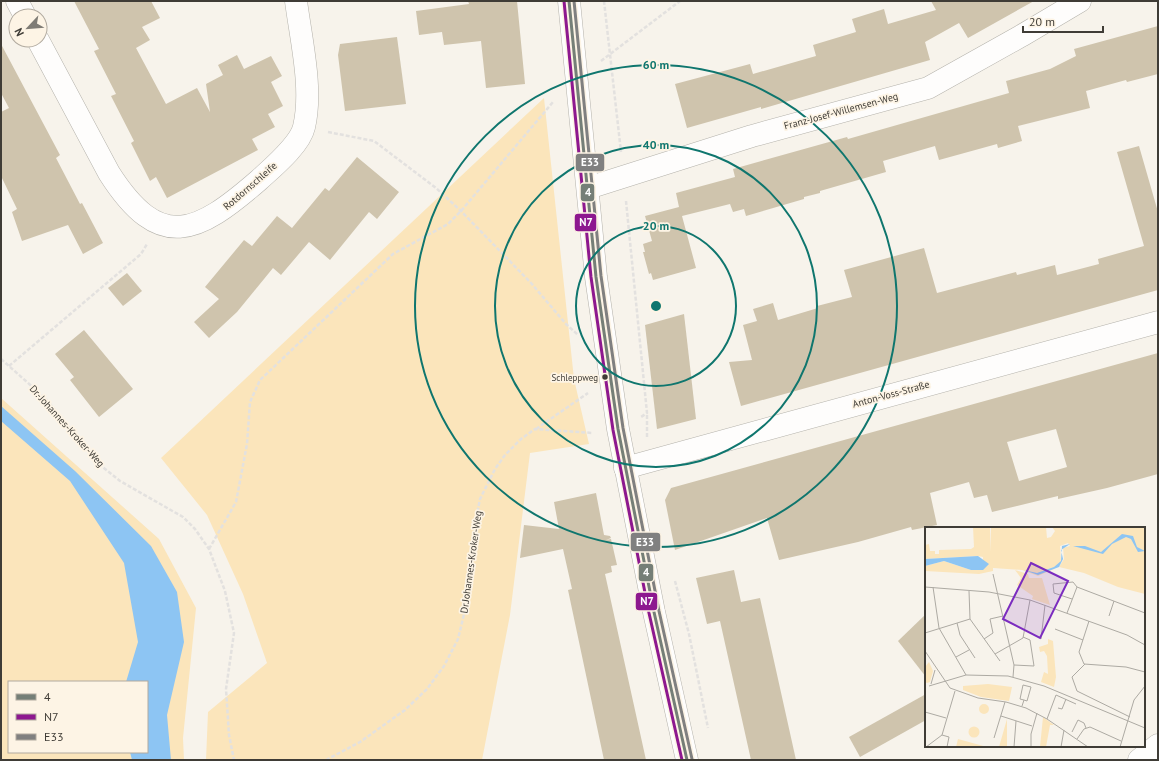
<svg xmlns="http://www.w3.org/2000/svg" width="1159" height="761" viewBox="0 0 1159 761" font-family="'PT Sans',sans-serif">
  <style>
    .green { fill: #fbe5bb; fill-rule: evenodd }
    .water { fill: #8dc5f3 }
    .building { fill: #cfc4ad; fill-rule: evenodd }
    .lines { fill: none; stroke-linecap: round; stroke-linejoin: round }
    .minor-casing { stroke: #b4b2ab; stroke-width: 23 }
    .tertiary-casing { stroke: #b4b2ab; stroke-width: 23 }
    .path { stroke: #e3e1df; stroke-width: 2.5; stroke-dasharray: 4 2; stroke-linecap: butt }
    .minor { stroke: #fefdfc; stroke-width: 22 }
    .tertiary { stroke: #fefdfc; stroke-width: 22 }
    .bus-1-casing { stroke: #fdf4e5; stroke-width: 6 }
    .bus-2-casing { stroke: #fdf4e5; stroke-width: 6 }
    .bus-3-casing { stroke: #fdf4e5; stroke-width: 6 }
    .bus-1 { stroke: #757f77; stroke-width: 3 }
    .bus-2 { stroke: #8d188f; stroke-width: 3 }
    .bus-3 { stroke: #808080; stroke-width: 3 }
    .ring { fill: none; stroke: #0f766e; stroke-width: 2 }
    .bus-dot { fill: #3f3c36; stroke: #fdf4e5; stroke-width: 1.5 }
    .labels { text-anchor: middle; dominant-baseline: central; stroke-width: 3.5; stroke-linejoin: round; paint-order: stroke }
    .bus-label { font-size: 9px; fill: #3f3c36; stroke: #fdf4e5; text-anchor: end }
    .street-label { font-size: 10px; fill: #3f3c36; stroke: #fdf4e5 }
    .inset-road { fill: none; stroke: #adaaa3; stroke-width: 1 }
    .view { fill: #7b2cbf; fill-opacity: 0.15; stroke: #7b2cbf; stroke-width: 2 }
    .inset-edge { fill: none; stroke: #3f3c36; stroke-width: 2 }
    .centre { fill: #0f766e; stroke: #fdf4e5; stroke-width: 2 }
    .ring-label { font-size: 12px; text-anchor: middle; font-weight: bold; fill: #0f766e; stroke: #fdf4e5; stroke-width: 3.5; stroke-linejoin: round; paint-order: stroke }
    .line-badge { stroke: #fdf4e5; stroke-width: 1.5 }
    .badge-label { font-size: 11px; text-anchor: middle; font-weight: bold; fill: #fff }
  </style>
  <rect width="100%" height="100%" fill="#f7f3eb"/>
  <g class="green">
    <polygon points="544,98 574,379 589,444 530,453 510,615 482,760 206,760 208,712 267,663 243,594 207,515 161,458"/>
    <path d="M1 398 159 539 196 608 183 738 184 760H1ZM9 682H147V752H9Z"/>
  </g>
  <polygon class="water" points="1,406 75,471 151,546 177,592 184,642 167,715 171,760 132,760 130,752 147,752 147,682 126,682 138,642 124,563 70,481 1,421"/>
  <g class="building">
    <polygon points="74,1 151,1 160,18 142,27 150,40 136,48 166,104 197,88 210,112 206,84 223,75 218,65 237,55 244,69 271,56 282,76 271,82 283,106 268,114 275,127 252,139 258,150 167,198 156,177 150,181 131,143 134,141 111,96 116,94 94,51 99,49"/>
    <polygon points="468,1 517,1 525,84 486,88 481,41 444,45 442,32 419,35 416,11 469,4"/>
    <polygon points="931,1 1034,1 968,38 959,23 925,42 930,60 761,109 761,107 687,128 675,84 750,64 753,74 816,56 813,45 856,32 852,19 884,9 888,24 936,10"/>
    <polygon points="1158,26 1158,74 1127,82 1126,80 1086,91 1090,108 1018,126 1022,141 998,148 997,144 939,160 935,146 883,161 886,172 820,191 820,193 804,197 804,199 746,216 744,209 733,212 730,204 682,216 696,268 653,280 651,273 649,274 643,252 645,252 643,244 652,241 645,216 679,207 676,193 735,177 733,169 847,137 848,139 1009,93 1006,81 1050,69 1076,56 1074,49"/>
    <polygon points="397,37 406,104 345,111 338,55 340,44"/>
    <polygon points="1,44 60,155 56,158 80,204 82,203 103,243 83,254 68,225 22,241 12,212 17,209 1,176 1,112 9,108 1,93"/>
    <polygon points="1139,146 1158,212 1158,290 741,406 729,362 752,360 743,325 757,321 753,309 773,303 778,320 818,308 817,306 852,297 844,270 924,248 937,293 1016,272 1017,275 1055,265 1057,275 1099,264 1098,259 1144,246 1117,152"/>
    <polygon points="357,157 399,192 377,219 369,212 330,260 309,242 281,275 273,268 237,312 209,338 194,322 219,299 205,287 244,240 252,246 277,216 292,228 325,188 329,191"/>
    <polygon points="127,273 142,291 123,306 108,288"/>
    <polygon points="684,314 696,419 657,429 645,325"/>
    <polygon points="84,330 133,389 99,417 70,380 74,377 55,354"/>
    <path d="M1158 353V474L1107 488 1058 499V496L992 512 987 495 974 498 969 482 930 493 937 525 912 530 911 527 858 542 779 560 767 518 675 550 665 500 671 488ZM1056 429 1067 467 1019 481 1007 442Z"/>
    <polygon points="596,493 604,535 610,536 611,538 606,540 611,539 617,565 611,566 612,572 605,574 646,760 604,760 568,590 572,589 563,549 520,558 524,525 559,529 554,502"/>
    <polygon points="734,570 741,602 760,598 796,760 751,760 720,621 707,624 696,578"/>
    <polygon points="926,614 926,677 898,641"/>
    <polygon points="926,694 926,720 860,757 849,737"/>
  </g>
  <g class="lines">
    <defs>
      <g id="minor">
        <polyline points="17,1 25,16"/>
        <path d="M38 40 109 173C160 253 197 234 259 180 272 168 300 145 304 127 313 89 301 40 296 1"/>
        <polyline points="588,188 752,136 928,88 1021,36 1080,1"/>
        <polyline points="625,468 1158,322"/>
        <polyline points="1139,760 1158,745"/>
      </g>
      <polyline id="tertiary" points="569,1 596,277 618,429 654,612 687,760"/>
    </defs>
    <use href="#minor" class="minor-casing"/>
    <use href="#tertiary" class="tertiary-casing"/>
    <g class="path">
      <polyline points="604,1 621,152"/>
      <polyline points="601,61 680,1"/>
      <polyline points="328,132 374,141 436,188 461,211 531,283 566,324 578,335"/>
      <polyline points="626,201 647,413 641,417"/>
      <polyline points="1,359 45,398 100,465 120,481 183,517 195,529 209,549 225,591 234,633 226,689 229,735 234,760"/>
      <polyline points="9,366 141,254 147,244"/>
      <polyline points="536,429 588,393"/>
      <polyline points="647,437 647,413"/>
      <polyline points="209,549 236,502 247,444 250,402 260,380 393,254 448,224 461,211 553,102"/>
      <polyline points="675,581 689,634 708,728"/>
      <polyline points="326,760 360,742 405,710 427,689 444,666 458,639 466,606 477,514 480,499 495,469 505,455 521,439 535,429 593,433"/>
    </g>
    <use href="#minor" class="minor"/>
    <use href="#tertiary" class="tertiary"/>
    <defs>
      <polyline id="bus-1" points="569,1 596,277 618,429 654,612 687,760"/>
      <polyline id="bus-2" points="564,1 591,277 613,430 649,613 682,760"/>
      <polyline id="bus-3" points="574,1 601,276 623,428 659,611 692,759"/>
    </defs>
    <use href="#bus-1" class="bus-1-casing"/>
    <use href="#bus-2" class="bus-2-casing"/>
    <use href="#bus-3" class="bus-3-casing"/>
    <use href="#bus-1" class="bus-1"/>
    <use href="#bus-2" class="bus-2"/>
    <use href="#bus-3" class="bus-3"/>
  </g>
  <g class="ring">
    <circle cx="656" cy="306" r="80"/>
    <circle cx="656" cy="306" r="161"/>
    <circle cx="656" cy="306" r="241"/>
  </g>
  <circle class="bus-dot" cx="605" cy="377" r="3.5"/>
  <g class="labels">
    <g class="bus-label">
      <text x="598" y="377">Schleppweg</text>
    </g>
    <g class="street-label">
      <text transform="translate(841 111) rotate(-15)">Franz-Josef-Willemsen-Weg</text>
      <text transform="translate(250 186) rotate(-41)">Rotdornschleife</text>
      <text transform="translate(891 394) rotate(-15)">Anton-Voss-Straße</text>
      <text transform="translate(67 426) rotate(48)">Dr.-Johannes-Kroker-Weg</text>
      <text transform="translate(471 562) rotate(-82)">Dr.Johannes-Kroker-Weg</text>
    </g>
  </g>
  <g transform="translate(925 527)">
    <rect width="220" height="220" fill="#f7f3eb"/>
    <path d="M48 0 65 1 66 25V0H121L122 11 126 10 130 4 127 0H220V67L193 60 159 46 134 40 139 32 138 21 145 19 143 16 135 19 136 35 129 42 113 49 97 43 68 41V44L54 47 0 44V39L19 34 46 43H58V30L53 29 0 32V18L4 17 5 24H10V27H14V23L46 22 49 20ZM90 43 103 47 104 51H117L125 78 107 72 108 69 92 58 96 51ZM123 112 128 114 131 150 129 160 116 155 119 145 123 147 122 129 119 124 115 125 114 120 123 117ZM4 135 8 144 5 155 2 156 0 155V140ZM63 157 87 160 84 174 56 170 38 163V159ZM54 182a5 5 0 1 1 10 0a5 5 0 1 1-10 0ZM118 190 129 198H125L121 220H115ZM82 192V220H74ZM43.5 205a5.5 5.5 0 1 1 11 0a5.5 5.5 0 1 1-11 0ZM33 212 62 220H31Z" fill="#fbe5bb"/>
    <path d="M197 7 208 9 212 20 220 24 213 25 206 12 201 10 187 17 178 27 148 19H160L176 25ZM145 17 136 23 138 32 134 40 113 48 99 43 112 46 129 40 136 34 137 19ZM53 29 64 37 58 43H46L19 34 0 39V32Z" fill="#8dc5f3"/>
    <path class="inset-road" d="M68 47 89 138 88 150M0 60 64 65 105 73 202 108 220 118M8 60 14 101 41 148M44 64 45 92 75 134M147 72 129 66 128 57 148 55 152 60M142 86 152 60 220 86M184 89 189 74M164 94 154 125 159 137 201 140 220 145M32 96 35 108 50 131M130 102 158 113M0 106 45 92M59 112 68 106 65 92 78 89M116 112 120 78M0 124 25 161 53 171 81 175 101 181 122 192 163 220M70 127 98 111 105 73M31 130 44 123M160 137 147 150 152 164 205 190M89 138 109 139 105 113 98 110M6 157 10 143M4 159 41 148 83 149 119 159 220 201M97 179 99 173 95 172 98 158 106 160 102 174 99 173M133 181 137 182 141 172M0 185 21 191M76 189 107 199M122 192 131 168 151 177M147 205 153 193 159 196 161 201M17 208 30 164M17 208 24 210 22 220M69 211 80 175M152 212 159 202 165 200 196 214M1 220 17 208M89 220 91 194M106 220V207L112 186M136 220 139 203M195 220 209 173 220 159"/>
    <path class="view" d="M106 36 143 54 115 111 78 92Z"/>
    <rect width="220" height="220" class="inset-edge"/>
  </g>
  <circle cx="656" cy="306" r="6" class="centre"/>
  <g class="ring-label">
    <text x="656" y="69">60 m</text>
    <text x="656" y="149">40 m</text>
    <text x="656" y="230">20 m</text>
  </g>
  <g class="line-badge">
    <rect x="575" y="153" width="30" height="19" rx="4" fill="#808080"/>
    <rect x="580" y="183" width="15" height="19" rx="4" fill="#757f77"/>
    <rect x="574" y="213" width="23" height="19" rx="4" fill="#8d188f"/>
    <rect x="630" y="532" width="31" height="20" rx="4" fill="#808080"/>
    <rect x="638" y="563" width="16" height="19" rx="4" fill="#757f77"/>
    <rect x="635" y="592" width="23" height="19" rx="4" fill="#8d188f"/>
  </g>
  <g class="badge-label">
    <text x="590" y="166">E33</text>
    <text x="588" y="196">4</text>
    <text x="586" y="226">N7</text>
    <text x="645" y="546">E33</text>
    <text x="646" y="576">4</text>
    <text x="647" y="605">N7</text>
  </g>
  <rect width="1159" height="761" fill="none" stroke="#3f3c36" stroke-width="4"/>
  <rect x="8" y="681" width="140" height="72" fill="#fdf4e5" stroke="#b1aa9f"/>
  <rect x="16" y="694" width="20" height="6" fill="#757f77" stroke="#b1aa9f"/>
  <text x="44" y="701" font-size="12" fill="#3f3c36">4</text>
  <rect x="16" y="714" width="20" height="6" fill="#8d188f" stroke="#b1aa9f"/>
  <text x="44" y="721" font-size="12" fill="#3f3c36">N7</text>
  <rect x="16" y="734" width="20" height="6" fill="#808080" stroke="#b1aa9f"/>
  <text x="44" y="741" font-size="12" fill="#3f3c36">E33</text>
  <g transform="translate(28 28) rotate(244)"><circle r="19" fill="#fdf4e5" stroke="#b1aa9f"/>
  <path d="M0-3L7 15L0 10L-7 15Z" fill="#7f7c75"/>
  <text y="-6" font-size="11" font-weight="bold" text-anchor="middle" fill="#3f3c36">N</text>
  </g>
  <path d="M1023 26v6h80v-6" fill="none" stroke="#3f3c36" stroke-width="2"/>
  <text x="1029" y="26" font-size="12" fill="#3f3c36" stroke="#fdf4e5" stroke-width="3" paint-order="stroke">20 m</text>
</svg>
